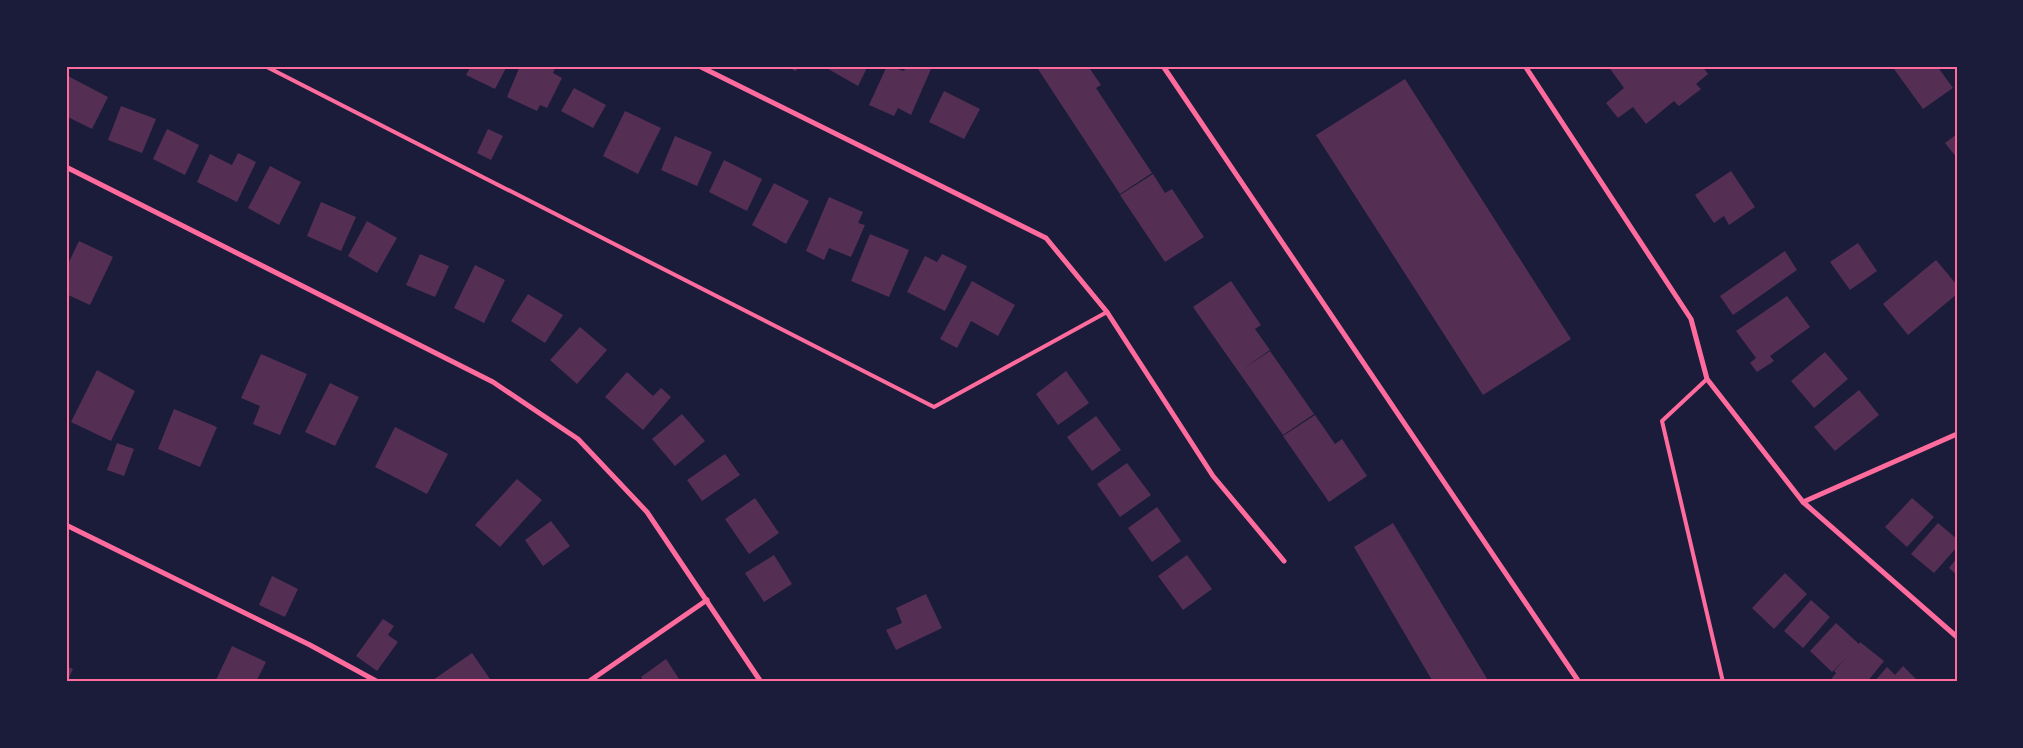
<svg xmlns="http://www.w3.org/2000/svg" width="2023" height="748" viewBox="0 0 2023 748" font-family="Roboto,sans-serif">
  <style>
    .building { fill: #542f53 }
    .lines { fill: none; stroke-linecap: round; stroke-linejoin: round }
    .service { stroke: #ff6b9d; stroke-width: 4 }
    .minor { stroke: #ff6b9d; stroke-width: 5 }
    .neatline { fill: none; stroke: #ff6b9d; stroke-width: 2 }
  </style>
  <rect width="100%" height="100%" fill="#1b1b3a"/>
  <g class="building">
    <polygon points="471,66 507,66 495,89 466,75"/>
    <polygon points="520,66 556,66 553,73 562,78 547,108 540,105 537,111 507,97"/>
    <polygon points="784,66 798,66 796,71"/>
    <polygon points="823,66 868,66 858,86"/>
    <polygon points="887,66 904,71 906,66 925,66 931,69 911,115 898,108 894,116 869,105"/>
    <polygon points="1036,66 1088,66 1101,85 1096,88 1152,173 1120,194"/>
    <polygon points="1608,66 1702,66 1708,74 1696,84 1701,89 1679,106 1674,101 1646,124 1633,107 1618,118 1606,103 1624,88"/>
    <polygon points="1898,66 1937,66 1953,88 1923,109 1894,69"/>
    <polygon points="66,75 108,97 92,129 66,116"/>
    <polygon points="1405,79 1571,339 1483,395 1316,135"/>
    <polygon points="574,88 606,105 593,128 561,111"/>
    <polygon points="944,91 980,109 964,139 929,122"/>
    <polygon points="121,106 156,119 142,153 108,140"/>
    <polygon points="625,111 661,128 638,174 603,156"/>
    <polygon points="167,129 199,145 185,175 153,159"/>
    <polygon points="488,129 503,136 491,160 477,153"/>
    <polygon points="1957,134 1957,158 1945,143"/>
    <polygon points="675,136 712,152 697,186 661,170"/>
    <polygon points="238,153 256,162 237,202 197,182 210,154 232,165"/>
    <polygon points="724,160 762,179 747,211 709,192"/>
    <polygon points="270,166 301,182 279,225 248,208"/>
    <polygon points="1731,171 1755,207 1729,225 1724,216 1714,223 1695,195"/>
    <polygon points="1153,174 1165,193 1172,189 1204,237 1165,262 1120,195"/>
    <polygon points="774,183 809,201 786,244 752,225"/>
    <polygon points="829,197 863,212 858,223 865,225 851,257 829,248 824,260 806,251"/>
    <polygon points="321,202 356,217 341,251 307,236"/>
    <polygon points="367,221 397,238 377,273 348,256"/>
    <polygon points="870,234 909,250 889,297 851,281"/>
    <polygon points="79,241 113,257 90,305 66,294 66,268"/>
    <polygon points="1858,243 1877,271 1850,290 1830,262"/>
    <polygon points="1785,251 1797,270 1733,315 1720,296"/>
    <polygon points="420,254 449,266 435,297 406,285"/>
    <polygon points="942,254 967,266 945,311 907,292 925,256 937,262"/>
    <polygon points="1936,260 1957,285 1957,294 1908,335 1883,304"/>
    <polygon points="475,265 505,280 484,323 454,308"/>
    <polygon points="972,281 1015,305 998,336 971,321 957,348 940,339"/>
    <polygon points="1231,281 1261,325 1255,329 1270,350 1243,369 1270,351 1314,414 1283,435 1193,307"/>
    <polygon points="528,294 563,315 545,343 511,321"/>
    <polygon points="1787,296 1810,327 1770,356 1774,361 1757,372 1750,363 1756,358 1736,331"/>
    <polygon points="580,327 607,350 577,384 550,360"/>
    <polygon points="1825,352 1848,379 1814,408 1791,381"/>
    <polygon points="261,354 307,374 280,435 253,424 260,406 241,398"/>
    <polygon points="97,370 135,391 111,441 71,422"/>
    <polygon points="1066,371 1089,403 1058,425 1036,394"/>
    <polygon points="627,372 653,396 661,388 671,397 643,430 605,397"/>
    <polygon points="330,383 359,397 335,446 305,432"/>
    <polygon points="1859,390 1879,415 1835,451 1814,427"/>
    <polygon points="174,409 217,427 200,467 158,449"/>
    <polygon points="682,414 705,441 675,466 652,439"/>
    <polygon points="1315,415 1335,444 1342,439 1367,476 1329,502 1283,436"/>
    <polygon points="1096,416 1121,450 1092,471 1067,437"/>
    <polygon points="395,427 448,454 427,494 375,467"/>
    <polygon points="117,443 134,449 124,476 107,470"/>
    <polygon points="725,454 740,475 702,501 687,480"/>
    <polygon points="1127,463 1151,495 1120,517 1097,484"/>
    <polygon points="517,479 542,500 500,547 475,525"/>
    <polygon points="755,498 779,533 749,554 725,519"/>
    <polygon points="1912,498 1934,517 1907,547 1885,527"/>
    <polygon points="1157,507 1181,541 1152,562 1128,528"/>
    <polygon points="551,521 570,546 543,566 525,540"/>
    <polygon points="1393,523 1489,682 1433,682 1354,547"/>
    <polygon points="1938,523 1957,539 1957,547 1934,573 1911,554"/>
    <polygon points="774,555 792,584 764,602 745,573"/>
    <polygon points="1187,555 1212,589 1183,610 1158,576"/>
    <polygon points="1957,558 1957,575 1949,568"/>
    <polygon points="1785,573 1807,594 1774,629 1752,608"/>
    <polygon points="272,576 298,589 285,617 259,605"/>
    <polygon points="926,594 942,628 896,650 886,630 902,623 896,608"/>
    <polygon points="1811,600 1830,617 1803,648 1784,631"/>
    <polygon points="383,619 394,626 388,635 398,642 377,671 356,656"/>
    <polygon points="1836,623 1859,644 1860,642 1884,661 1867,682 1829,682 1836,673 1834,671 1847,657 1832,672 1810,651"/>
    <polygon points="232,646 266,662 256,682 221,682 216,680"/>
    <polygon points="472,653 492,682 434,682 433,680"/>
    <polygon points="666,659 681,682 644,682 641,677"/>
    <polygon points="66,666 73,669 67,682 66,682"/>
    <polygon points="1903,666 1916,679 1913,682 1874,682 1887,667 1895,675"/>
  </g>
  <g class="lines">
    <g class="service">
      <polyline points="265,66 934,407 1107,312"/>
      <polyline points="1707,379 1662,421 1723,682"/>
    </g>
    <g class="minor">
      <polyline points="699,66 1046,238 1107,312 1213,476 1284,561"/>
      <polyline points="1163,66 1579,682"/>
      <polyline points="1525,66 1691,319 1707,379 1803,502 1957,637"/>
      <polyline points="66,167 493,382 578,439 647,512 761,682"/>
      <polyline points="1803,502 1957,434"/>
      <polyline points="66,525 310,645 378,682"/>
      <polyline points="588,682 707,600"/>
    </g>
  </g>
  <rect width="2023" height="748" fill="none" stroke="#1b1b3a" stroke-width="135"/>
  <rect x="68" y="68" width="1888" height="612" class="neatline"/>
</svg>
